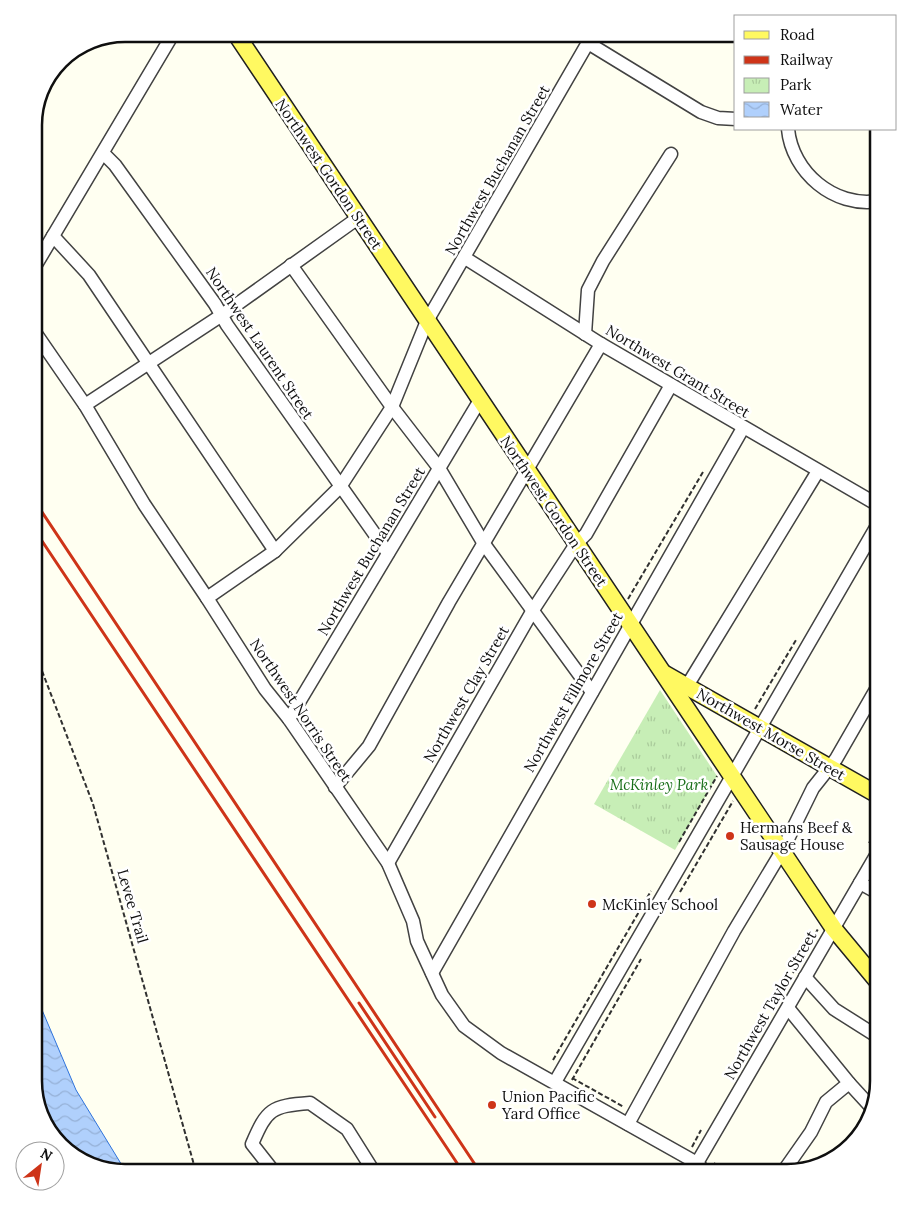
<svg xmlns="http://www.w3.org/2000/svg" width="912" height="1206" viewBox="0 0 912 1206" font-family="Lora,serif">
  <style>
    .park { fill: url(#park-tufts) }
    .water { fill: url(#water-waves); stroke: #2f73db }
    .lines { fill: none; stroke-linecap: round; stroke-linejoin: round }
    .minor-casing { stroke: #424242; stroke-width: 15 }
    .major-casing { stroke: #202020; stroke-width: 19 }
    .path { stroke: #313131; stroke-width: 2; stroke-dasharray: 5 2.5; stroke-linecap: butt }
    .minor { stroke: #fff; stroke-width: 12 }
    .major { stroke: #fff961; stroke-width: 16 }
    .rail { stroke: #ce3418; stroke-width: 3 }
    .poi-dot { fill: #ce3418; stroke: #fff; stroke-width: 2 }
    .labels { text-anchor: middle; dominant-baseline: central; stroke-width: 5; stroke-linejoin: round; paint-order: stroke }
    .street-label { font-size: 15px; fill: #0f0f0f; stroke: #fff }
    .park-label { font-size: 15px; font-style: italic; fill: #186e18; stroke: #fff }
    .poi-label { font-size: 15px; fill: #0f0f0f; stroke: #fff; text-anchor: start }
    .rim { fill: none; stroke: #0f0f0f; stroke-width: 2.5 }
  </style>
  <defs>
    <pattern id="park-tufts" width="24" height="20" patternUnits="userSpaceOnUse" patternTransform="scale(1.25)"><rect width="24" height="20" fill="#c7eeb6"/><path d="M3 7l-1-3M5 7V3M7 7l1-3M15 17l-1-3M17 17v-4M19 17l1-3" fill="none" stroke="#aacb9b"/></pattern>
    <pattern id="water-waves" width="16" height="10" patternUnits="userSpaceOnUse" patternTransform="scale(1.25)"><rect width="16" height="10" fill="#b0d0fc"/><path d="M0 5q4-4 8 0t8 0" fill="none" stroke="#96b1d7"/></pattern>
  </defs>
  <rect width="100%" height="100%" fill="#fffff1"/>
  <polygon class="park" points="660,690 717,776 675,850 594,804"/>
  <polygon class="water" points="34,991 76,1090 123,1167 130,1172 80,1160 49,1131 34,1081"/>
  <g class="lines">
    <defs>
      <g id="minor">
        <polyline points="588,43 701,112 718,118 736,119"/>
        <path d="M788 129C792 172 834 208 878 201"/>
        <polyline points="103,153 115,165 215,304 227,325 388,553"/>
        <polyline points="53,236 89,275 275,551"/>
        <polyline points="465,258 601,344 878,505"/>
        <polyline points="291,265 392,407 439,468 484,544 592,692"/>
        <polyline points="34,268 173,34"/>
        <polyline points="34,331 85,405 144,504 207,598 265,689 289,719 388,863 413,921 417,941 442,995 464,1026 501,1053 697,1163 705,1172"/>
        <polyline points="585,334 588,290 603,261 671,154"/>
        <polyline points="85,405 222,315 358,218"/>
        <polyline points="207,598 275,551 340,487 392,407 427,321 593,34"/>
        <polyline points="687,686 818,471"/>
        <polyline points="289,719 480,400"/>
        <polyline points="335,787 369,746 449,602 601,344"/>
        <polyline points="388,863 533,610 576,544 586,534 671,385"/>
        <polyline points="860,883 878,893"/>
        <polyline points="432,973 743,428"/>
        <polyline points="805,977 834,1009 875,1035 878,1032"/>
        <polyline points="555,1082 878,524"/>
        <polyline points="849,1083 871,1107"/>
        <polyline points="628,1124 734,931 782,851 813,788 836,759 878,686"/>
        <path d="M274 1172 252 1144C267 1109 271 1106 310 1103L347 1129 374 1172"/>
        <polyline points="688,1172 697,1163 878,852"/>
        <polyline points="783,1172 811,1132 826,1102 849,1083 788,1008"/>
      </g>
      <g id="major">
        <polyline points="236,34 834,929 878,982"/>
        <polyline points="665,674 878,795"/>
      </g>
    </defs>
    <use href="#minor" class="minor-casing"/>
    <use href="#major" class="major-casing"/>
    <g class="path">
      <polyline points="628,599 703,472"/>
      <polyline points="34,650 93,804 196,1172"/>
      <polyline points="755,709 796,640"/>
      <polyline points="679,842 717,776"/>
      <polyline points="869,843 878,828"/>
      <polyline points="680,892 733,801"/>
      <polyline points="793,973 818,929"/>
      <polyline points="553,1060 651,891"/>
      <polyline points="572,1078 624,1107"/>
      <polyline points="572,1080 641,959"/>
      <polyline points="692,1147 701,1130"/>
      <polyline points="714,1163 722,1172"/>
    </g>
    <use href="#minor" class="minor"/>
    <use href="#major" class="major"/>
    <g class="rail">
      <polyline points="34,500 480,1172"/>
      <polyline points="34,529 463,1172"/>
      <polyline points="359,1003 435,1117"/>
    </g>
  </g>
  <g class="poi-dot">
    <circle cx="730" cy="836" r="5"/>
    <circle cx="592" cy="904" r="5"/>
    <circle cx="492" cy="1105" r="5"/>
  </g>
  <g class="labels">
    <g class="street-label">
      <text transform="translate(497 170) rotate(-60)">Northwest Buchanan Street</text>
      <text transform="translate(329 174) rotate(56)">Northwest Gordon Street</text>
      <text transform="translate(260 343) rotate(56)">Northwest Laurent Street</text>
      <text transform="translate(678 371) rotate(31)">Northwest Grant Street</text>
      <text transform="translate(554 511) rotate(56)">Northwest Gordon Street</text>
      <text transform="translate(371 551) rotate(-59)">Northwest Buchanan Street</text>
      <text transform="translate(573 692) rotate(-60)">Northwest Fillmore Street</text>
      <text transform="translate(466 694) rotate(-60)">Northwest Clay Street</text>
      <text transform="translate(301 710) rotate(56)">Northwest Norris Street</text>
      <text transform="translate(771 734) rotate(30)">Northwest Morse Street</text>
      <text transform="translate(133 906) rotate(74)">Levee Trail</text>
      <text transform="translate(770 1005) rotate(-60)">Northwest Taylor Street</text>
    </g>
    <g class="park-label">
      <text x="659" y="784">McKinley Park</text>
    </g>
    <g class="poi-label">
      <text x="740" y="827">Hermans Beef &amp;<tspan x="740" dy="17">Sausage House</tspan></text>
      <text x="602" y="904">McKinley School</text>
      <text x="502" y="1096">Union Pacific<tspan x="502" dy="17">Yard Office</tspan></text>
    </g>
  </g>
  <path d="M0 0H912V1206H0ZM125 42H787A83 83 0 0 1 870 125V1081A83 83 0 0 1 787 1164H125A83 83 0 0 1 42 1081V125A83 83 0 0 1 125 42Z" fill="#fff" fill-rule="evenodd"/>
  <path class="rim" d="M125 42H787A83 83 0 0 1 870 125V1081A83 83 0 0 1 787 1164H125A83 83 0 0 1 42 1081V125A83 83 0 0 1 125 42Z"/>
  <rect x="734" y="15" width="162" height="115" fill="#ffffff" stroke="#9f9f9f"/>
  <rect x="744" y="31" width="25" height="8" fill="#fff961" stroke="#9f9f9f"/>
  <text x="780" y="40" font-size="15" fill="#0f0f0f">Road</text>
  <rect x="744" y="56" width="25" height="8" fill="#ce3418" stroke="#9f9f9f"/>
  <text x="780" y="65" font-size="15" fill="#0f0f0f">Railway</text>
  <rect x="744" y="78" width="25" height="15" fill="url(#park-tufts)" stroke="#9f9f9f"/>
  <text x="780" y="90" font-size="15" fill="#0f0f0f">Park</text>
  <rect x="744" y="102" width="25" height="15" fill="url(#water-waves)" stroke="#9f9f9f"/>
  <text x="780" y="115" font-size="15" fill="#0f0f0f">Water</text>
  <g transform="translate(40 1166) rotate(30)"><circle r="24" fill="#ffffff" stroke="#9f9f9f"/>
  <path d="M0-4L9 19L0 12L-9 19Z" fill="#ce3418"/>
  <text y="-8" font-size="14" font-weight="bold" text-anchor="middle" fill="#0f0f0f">N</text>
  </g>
</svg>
